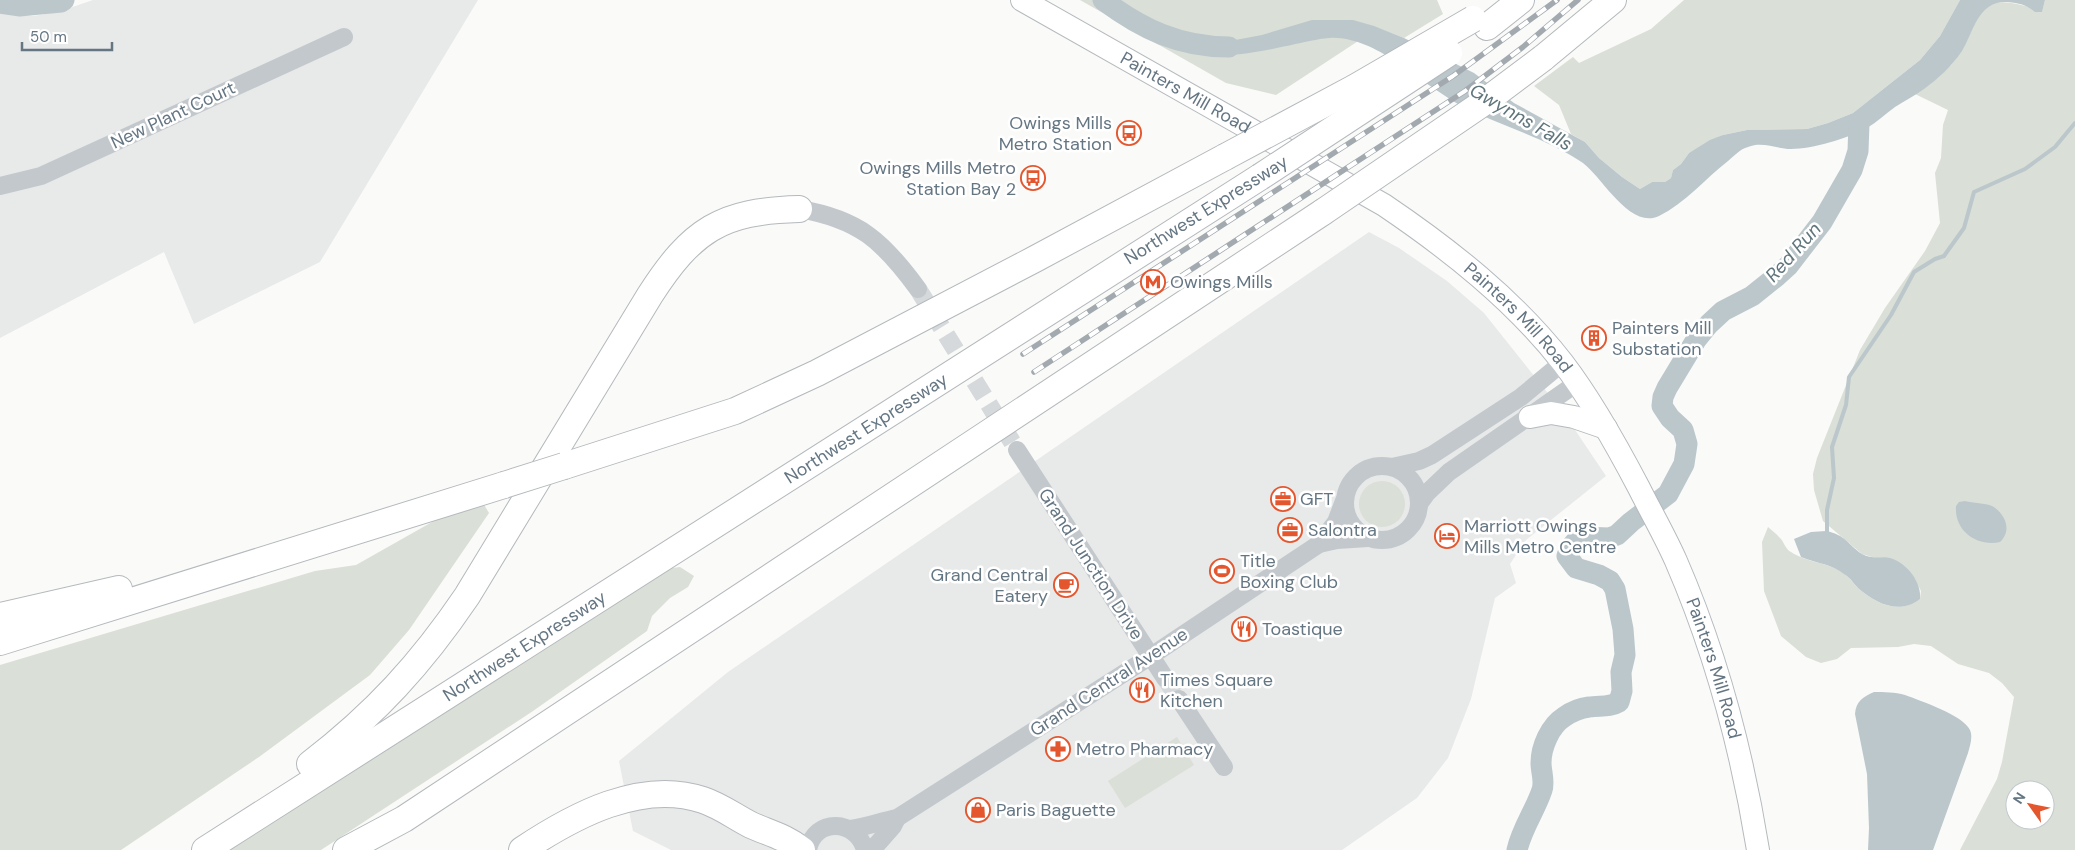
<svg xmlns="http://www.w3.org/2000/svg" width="2075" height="850" viewBox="0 0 2075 850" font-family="'DM Sans',sans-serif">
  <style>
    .built { fill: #e8e9e9 }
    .green { fill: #dadfd7; fill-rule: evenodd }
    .water { fill: #bbc7cb }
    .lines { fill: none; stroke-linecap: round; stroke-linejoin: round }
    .stream { stroke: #bbc7cb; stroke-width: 4 }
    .river { stroke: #bbc7cb; stroke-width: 21 }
    .minor-tunnel { stroke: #d5d9db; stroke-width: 18; stroke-dasharray: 18 9; stroke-linecap: butt }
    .major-casing { stroke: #b5babe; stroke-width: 24 }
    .highway-casing { stroke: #b4b9bd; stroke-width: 28 }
    .minor { stroke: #c3c8cc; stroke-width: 18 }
    .major { stroke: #fff; stroke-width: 22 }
    .highway { stroke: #fff; stroke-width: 26 }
    .rail-casing { stroke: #a2aab0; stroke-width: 5.5 }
    .rail { stroke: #fff; stroke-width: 4; stroke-dasharray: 11; stroke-linecap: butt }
    .highway-bridge-casing { stroke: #b4b9bd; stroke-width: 28; stroke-linecap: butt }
    .highway-bridge { stroke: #fff; stroke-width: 26 }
    .labels { text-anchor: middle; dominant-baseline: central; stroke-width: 5; stroke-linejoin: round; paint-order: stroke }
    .street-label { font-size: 18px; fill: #657683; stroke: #fff }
    .poi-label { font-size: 18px; fill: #657683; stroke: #fff; text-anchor: start }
    .water-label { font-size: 19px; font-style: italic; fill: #60757c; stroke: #fff }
  </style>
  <rect width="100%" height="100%" fill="#fafaf8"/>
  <g class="built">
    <polygon points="93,0 478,0 320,262 194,324 164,252 0,338 0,13 33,16 58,12"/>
    <polygon points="1369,232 1399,248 1447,281 1484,313 1563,412 1606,476 1526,540 1510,564 1516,583 1495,598 1471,699 1448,758 1417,798 1342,850 671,850 633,831 619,761 728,672"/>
  </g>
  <g class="green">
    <polygon points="1080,0 1437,0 1443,14 1404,38 1378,28 1276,95 1226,83"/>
    <polygon points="1684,0 1960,0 1940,36 1920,60 1853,113 1828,123 1807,129 1747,130 1723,135 1689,153 1681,164 1673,170 1671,178 1665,182 1652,182 1640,189 1622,177 1599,158 1585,142 1571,134 1559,105 1534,86 1573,57 1579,63 1651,29"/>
    <path d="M2045 0H2075V850H1960L1997 779 2002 762 2014 697 2002 683 1989 673 1958 664 1931 646 1914 644 1898 647 1851 648 1837 659 1821 663 1806 657 1781 636 1764 591 1762 542 1768 527C1771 530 1776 533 1779 537 1784 541 1785 549 1791 552 1807 563 1829 562 1845 574 1850 577 1853 584 1858 588 1876 604 1899 615 1920 599L1921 591 1915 579 1882 557H1872L1862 554 1823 521 1814 490 1813 474 1817 458 1860 350 1885 308 1925 251 1940 223 1935 173 1941 158 1943 125 1948 110 1915 94C1932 84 1949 70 1960 53 1971 38 1974 10 1994 3 2009 0 2028 7 2042 11ZM2015 790H2045V820H2015Z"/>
    <circle cx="1382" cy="504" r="23"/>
    <polygon points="483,503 489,513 409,630 370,675 259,757 121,850 0,850 0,665 315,571 356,565 448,513"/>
    <polygon points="680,567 694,576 688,587 670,598 652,616 647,631 533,711 321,850 218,850 665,569"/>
    <polygon points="1177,737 1194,765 1125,808 1108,781"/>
  </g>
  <g class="water">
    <path d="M1960 0H2045L2042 12H2035C2027 5 2019 3 2008 2 1978 0 1974 31 1962 51 1952 66 1938 79 1924 89 1914 96 1904 101 1895 107 1885 114 1877 122 1867 128 1849 138 1812 149 1791 149 1776 149 1763 141 1748 147 1740 149 1734 156 1728 161 1705 179 1685 203 1659 216 1630 230 1602 177 1583 163 1545 137 1499 126 1458 104 1436 91 1414 74 1393 60 1376 48 1350 36 1329 38 1305 39 1214 69 1201 47L1210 41H1230L1262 35 1312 20H1353L1374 26 1404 38 1474 73 1514 103 1585 142 1599 158 1622 177 1640 189 1652 182H1665L1671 178 1673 170 1681 164 1689 153 1710 140 1723 135 1747 130 1807 129 1828 123 1853 113 1920 60 1940 36Z"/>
    <path d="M1965 501C1973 503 1985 503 1992 506 2006 514 2012 531 2000 542 1977 547 1954 531 1956 506L1959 502Z"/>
    <path d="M1826 531C1846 535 1847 544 1862 554 1872 560 1883 555 1893 559 1908 565 1922 583 1920 599 1900 615 1876 604 1858 588 1853 583 1850 577 1844 574 1832 564 1815 563 1801 557L1794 539 1811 532Z"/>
    <path d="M1874 692C1884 692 1895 692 1905 695 1921 701 1963 715 1970 730 1973 737 1970 746 1968 753L1933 850H1868L1869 828 1867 774 1855 714C1856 701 1863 697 1874 692Z"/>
  </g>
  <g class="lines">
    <polyline class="stream" points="1827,534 1827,510 1834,478 1832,447 1846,405 1849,377 1891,315 1914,272 1935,259 1944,256 1964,228 1974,192 2025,169 2055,147 2075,123"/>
    <g class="river">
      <path d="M1103 0C1142 29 1179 47 1229 47"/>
      <polyline points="0,3 19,6 61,2 64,0"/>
      <path d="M1517 850C1522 828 1535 811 1542 790 1545 781 1541 772 1541 763 1541 747 1550 726 1564 717 1571 712 1581 708 1589 707 1599 705 1609 708 1619 702L1622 691 1621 672 1625 655 1623 629 1615 589 1610 581 1599 575 1576 568 1567 556 1570 548 1576 541 1583 537 1609 538 1617 535 1631 522 1668 494 1684 464 1687 444 1683 430 1670 418 1662 406 1663 397 1667 388 1696 340 1709 324 1723 311 1752 296 1777 276 1788 266 1822 222 1852 170 1858 151 1859 123"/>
    </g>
    <g class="minor-tunnel">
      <polyline points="918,289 1017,450"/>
      <polyline points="1165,678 1179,699"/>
    </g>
    <defs>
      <g id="major">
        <path id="s1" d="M1022 0 1384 205C1449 249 1514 300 1563 363 1592 401 1617 446 1639 488 1651 512 1665 536 1676 561 1716 653 1742 751 1758 850"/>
        <polyline points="1530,417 1551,413 1574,417 1606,428"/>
      </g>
      <g id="highway">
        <polyline points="1487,27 1521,0"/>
        <polyline points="1543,58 1613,0"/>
        <polyline points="564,466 735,411 817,373 1035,259 1225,157"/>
        <polyline points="0,616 119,589"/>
        <polyline points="0,642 504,485"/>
        <path d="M310 764C375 714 421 664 467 596L650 295C692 230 721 211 799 209"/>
        <path id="s2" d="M205 850 1260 177"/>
        <polyline points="346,850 404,819 1323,212"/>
        <path d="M522 850C573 816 641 779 703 800 721 806 735 817 751 825 769 833 786 837 802 850"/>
      </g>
    </defs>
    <use href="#major" class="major-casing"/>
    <use href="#highway" class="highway-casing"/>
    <g class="minor">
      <polyline points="0,186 41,176 344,37"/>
      <path d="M799 209C859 219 883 241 918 289"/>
      <polyline points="1017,450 1165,678"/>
      <circle cx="1382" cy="503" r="37"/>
      <polyline points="1392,467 1419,461 1432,455 1521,397 1562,363"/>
      <polyline points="1419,504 1427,493 1449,472 1577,383"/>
      <polyline points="1319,544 1337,540 1368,538"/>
      <polyline points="1179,699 1224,767"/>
      <path d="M850 829C867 827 881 821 897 818L1151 656 1319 544 1336 522 1344 501"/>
      <path d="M808 850C814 817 857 819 865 850"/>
      <polyline points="872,850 893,826 897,818"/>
    </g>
    <use href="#major" class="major"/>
    <use href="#highway" class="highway"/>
    <defs>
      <g id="rail">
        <polyline points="1023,354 1453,76 1557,0"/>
        <polyline points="1034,372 1465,91 1523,47 1578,0"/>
      </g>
    </defs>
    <use href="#rail" class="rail-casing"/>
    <use href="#rail" class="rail"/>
    <defs>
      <g id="highway-bridge">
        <polyline points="1225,157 1354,88 1473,19"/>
        <polyline points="1260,177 1449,53"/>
        <polyline points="1323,212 1483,103 1543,58"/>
        <polyline points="504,485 564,466"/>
      </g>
    </defs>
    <use href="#highway-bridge" class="highway-bridge-casing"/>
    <use href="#highway-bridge" class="highway-bridge"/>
  </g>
  <defs>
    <symbol id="bus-ring" viewBox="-11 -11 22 22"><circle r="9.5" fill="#fff" stroke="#e4572e" stroke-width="1.5"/><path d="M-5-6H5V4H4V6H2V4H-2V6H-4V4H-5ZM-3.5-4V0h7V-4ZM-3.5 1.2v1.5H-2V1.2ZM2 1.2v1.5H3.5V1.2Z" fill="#e4572e"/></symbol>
    <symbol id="metro-ring" viewBox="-11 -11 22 22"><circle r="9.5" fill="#fff" stroke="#e4572e" stroke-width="1.5"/><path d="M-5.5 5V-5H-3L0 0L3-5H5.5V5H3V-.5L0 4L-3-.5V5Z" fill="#e4572e"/></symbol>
    <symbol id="building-ring" viewBox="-11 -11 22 22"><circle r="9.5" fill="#fff" stroke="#e4572e" stroke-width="1.5"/><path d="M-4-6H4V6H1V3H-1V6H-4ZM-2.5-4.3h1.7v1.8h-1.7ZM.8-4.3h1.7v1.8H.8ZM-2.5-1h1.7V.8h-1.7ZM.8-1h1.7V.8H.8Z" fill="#e4572e"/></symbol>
    <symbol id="office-ring" viewBox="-11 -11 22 22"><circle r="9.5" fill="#fff" stroke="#e4572e" stroke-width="1.5"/><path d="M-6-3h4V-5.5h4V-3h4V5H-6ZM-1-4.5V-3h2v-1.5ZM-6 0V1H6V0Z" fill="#e4572e"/></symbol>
    <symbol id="hotel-ring" viewBox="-11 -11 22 22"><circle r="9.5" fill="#fff" stroke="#e4572e" stroke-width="1.5"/><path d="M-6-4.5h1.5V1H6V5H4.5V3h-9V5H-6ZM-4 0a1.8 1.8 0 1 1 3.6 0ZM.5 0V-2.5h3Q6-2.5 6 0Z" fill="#e4572e"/></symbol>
    <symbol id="stadium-ring" viewBox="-11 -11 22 22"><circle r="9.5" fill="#fff" stroke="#e4572e" stroke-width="1.5"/><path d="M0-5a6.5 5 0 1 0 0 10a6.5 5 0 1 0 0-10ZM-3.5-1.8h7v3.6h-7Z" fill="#e4572e"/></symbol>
    <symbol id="cafe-ring" viewBox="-11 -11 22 22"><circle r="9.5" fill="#fff" stroke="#e4572e" stroke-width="1.5"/><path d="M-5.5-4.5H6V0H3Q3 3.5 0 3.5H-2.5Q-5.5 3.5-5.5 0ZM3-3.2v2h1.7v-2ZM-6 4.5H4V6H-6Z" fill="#e4572e"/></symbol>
    <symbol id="restaurant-ring" viewBox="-11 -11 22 22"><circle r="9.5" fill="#fff" stroke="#e4572e" stroke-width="1.5"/><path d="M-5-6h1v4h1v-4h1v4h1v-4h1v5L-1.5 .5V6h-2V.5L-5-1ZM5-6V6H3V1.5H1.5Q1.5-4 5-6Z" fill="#e4572e"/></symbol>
    <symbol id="pharmacy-ring" viewBox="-11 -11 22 22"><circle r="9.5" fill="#fff" stroke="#e4572e" stroke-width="1.5"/><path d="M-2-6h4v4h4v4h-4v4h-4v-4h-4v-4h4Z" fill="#e4572e"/></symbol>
    <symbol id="shop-ring" viewBox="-11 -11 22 22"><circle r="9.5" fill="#fff" stroke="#e4572e" stroke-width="1.5"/><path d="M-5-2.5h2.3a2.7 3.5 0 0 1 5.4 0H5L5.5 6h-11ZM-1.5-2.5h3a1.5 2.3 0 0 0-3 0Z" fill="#e4572e"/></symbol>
  </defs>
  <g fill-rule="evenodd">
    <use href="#bus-ring" x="1115" y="119" width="28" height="28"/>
    <use href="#bus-ring" x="1019" y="164" width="28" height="28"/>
    <use href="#metro-ring" x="1139" y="268" width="28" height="28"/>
    <use href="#building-ring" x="1580" y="324" width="28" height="28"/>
    <use href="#office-ring" x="1269" y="485" width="28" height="28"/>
    <use href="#office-ring" x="1276" y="516" width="28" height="28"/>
    <use href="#hotel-ring" x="1433" y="522" width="28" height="28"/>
    <use href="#stadium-ring" x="1208" y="557" width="28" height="28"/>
    <use href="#cafe-ring" x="1052" y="571" width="28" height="28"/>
    <use href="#restaurant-ring" x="1230" y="615" width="28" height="28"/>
    <use href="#restaurant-ring" x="1128" y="676" width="28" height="28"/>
    <use href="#pharmacy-ring" x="1044" y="735" width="28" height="28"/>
    <use href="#shop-ring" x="964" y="796" width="28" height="28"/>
  </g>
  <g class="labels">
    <g class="street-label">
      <text stroke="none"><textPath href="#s1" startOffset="188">Painters Mill Road</textPath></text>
      <text transform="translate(173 115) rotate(-25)">New Plant Court</text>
      <text transform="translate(1206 210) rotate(-32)">Northwest Expressway</text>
      <text stroke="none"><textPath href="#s1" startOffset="592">Painters Mill Road</textPath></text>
      <text stroke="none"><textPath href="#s2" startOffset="784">Northwest Expressway</textPath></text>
      <text transform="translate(1091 564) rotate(57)">Grand Junction Drive</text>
      <text stroke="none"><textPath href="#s2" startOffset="379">Northwest Expressway</textPath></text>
      <text stroke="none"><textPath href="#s1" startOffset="998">Painters Mill Road</textPath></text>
      <text transform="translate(1109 682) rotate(-33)">Grand Central Avenue</text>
    </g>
    <g class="poi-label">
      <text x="1112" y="123" text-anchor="end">Owings Mills<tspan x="1112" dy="21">Metro Station</tspan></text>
      <text x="1016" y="168" text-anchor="end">Owings Mills Metro<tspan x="1016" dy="21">Station Bay 2</tspan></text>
      <text x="1170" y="282">Owings Mills</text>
      <text x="1612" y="328">Painters Mill<tspan x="1612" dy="21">Substation</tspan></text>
      <text x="1300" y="499">GFT</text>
      <text x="1464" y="526">Marriott Owings<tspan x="1464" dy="21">Mills Metro Centre</tspan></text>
      <text x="1308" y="530">Salontra</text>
      <text x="1240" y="561">Title<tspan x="1240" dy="21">Boxing Club</tspan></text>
      <text x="1048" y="575" text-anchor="end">Grand Central<tspan x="1048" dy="21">Eatery</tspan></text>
      <text x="1262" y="629">Toastique</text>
      <text x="1160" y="680">Times Square<tspan x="1160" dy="21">Kitchen</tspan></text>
      <text x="1076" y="749">Metro Pharmacy</text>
      <text x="996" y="810">Paris Baguette</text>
    </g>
    <g class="water-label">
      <text transform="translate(1521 117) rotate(30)">Gwynns Falls</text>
      <text transform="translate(1793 252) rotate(-48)">Red Run</text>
    </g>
  </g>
  <g transform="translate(2030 805) rotate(303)"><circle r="24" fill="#ffffff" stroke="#c1c8cd"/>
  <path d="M0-4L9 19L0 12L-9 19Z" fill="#e4572e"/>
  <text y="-8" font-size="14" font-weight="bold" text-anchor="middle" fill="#657683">N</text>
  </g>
  <path d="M22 42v8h90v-8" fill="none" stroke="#657683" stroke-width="2.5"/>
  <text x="30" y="42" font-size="15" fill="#657683" stroke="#ffffff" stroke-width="4" paint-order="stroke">50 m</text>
</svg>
